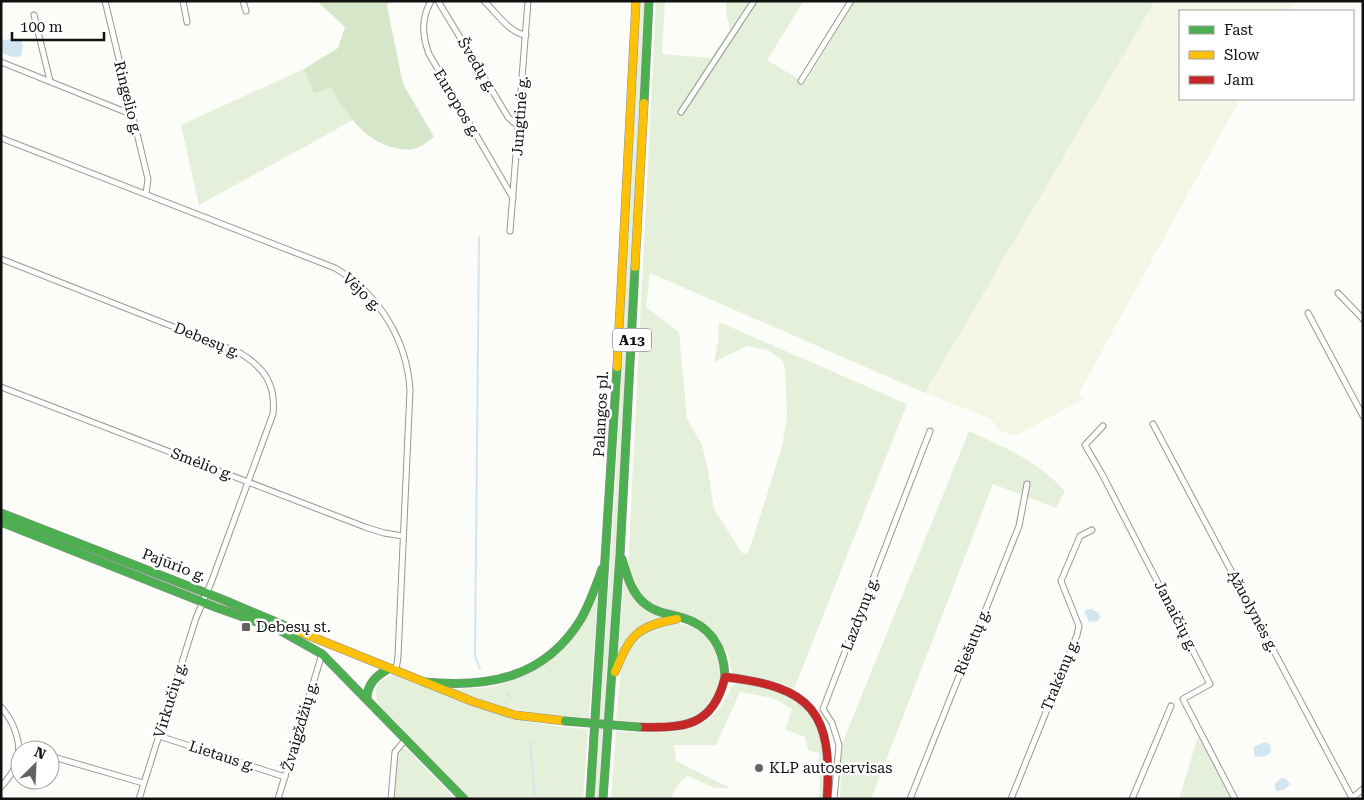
<svg xmlns="http://www.w3.org/2000/svg" width="1364" height="800" viewBox="0 0 1364 800" font-family="'Roboto Serif',serif">
  <style>
    .farmland { fill: #f6f6e6 }
    .green { fill: #e5f0da }
    .forest { fill: #d6e7c9 }
    .water { fill: #d2e6f2 }
    .lines { fill: none; stroke-linecap: round; stroke-linejoin: round }
    .stream { stroke: #d2e6f2; stroke-width: 2 }
    .street-casing { stroke: #979795; stroke-width: 7 }
    .fast-casing { stroke: #8d8d8c; stroke-width: 9 }
    .slow-casing { stroke: #8d8d8c; stroke-width: 9 }
    .jam-casing { stroke: #8d8d8c; stroke-width: 9 }
    .street { stroke: #fffffe; stroke-width: 5 }
    .fast { stroke: #4caf50; stroke-width: 8 }
    .slow { stroke: #ffc107; stroke-width: 8 }
    .jam { stroke: #c62828; stroke-width: 8 }
    .fast-bridge-casing { stroke: #8d8d8c; stroke-width: 9; stroke-linecap: butt }
    .fast-bridge { stroke: #4caf50; stroke-width: 8 }
    .poi-dot { fill: #636362; stroke: #fff; stroke-width: 2 }
    .labels { text-anchor: middle; dominant-baseline: central; stroke-width: 5; stroke-linejoin: round; paint-order: stroke }
    .shield { fill: #fff; stroke: #585858; stroke-width: 1 }
    .shield-label { font-size: 14px; font-weight: bold; fill: #111 }
    .street-label { font-size: 15px; fill: #111; stroke: #fff }
    .poi-label { font-size: 15px; fill: #111; stroke: #fff; text-anchor: start }
  </style>
  <rect width="100%" height="100%" fill="#fcfcf8"/>
  <polygon class="farmland" points="1155,1 1294,1 1288,11 1180,11 1180,99 1240,99 1078,395 1084,399 1015,436 999,430 997,426 989,418 925,393"/>
  <g class="green">
    <polygon points="640,1 645,1 614,584 599,799 594,799 615,494"/>
    <polygon points="656,1 665,1 662,54 711,58 730,30 726,12 726,1 804,1 767,60 805,83 855,1 1155,1 925,393 650,273 646,307 679,332 687,419 702,445 708,471 714,509 742,553 748,554 782,447 787,417 785,368 782,360 768,350 747,346 714,362 718,342 719,322 907,404 794,689 778,682 763,679 735,675 732,672 728,655 719,638 663,611 641,596 628,567"/>
    <polygon points="304,69 314,92 331,88 353,120 199,205 181,125"/>
    <path d="M969 431C1006 448 1036 460 1065 491L1056 508 993 484 871 799H840L842 744Z"/>
    <polygon points="624,578 664,617 620,653 618,652"/>
    <path d="M598 593 589 718 544 715 504 707 452 689C466 688 481 689 494 686 511 682 525 674 539 665 571 644 585 628 598 593Z"/>
    <path d="M669 622C681 624 692 625 702 632 724 649 726 679 713 701 710 707 705 712 700 715 674 728 644 722 616 720L621 670 625 656 640 635Z"/>
    <path d="M394 675C434 690 474 709 516 719 540 725 564 727 588 729L583 799H470L379 705C371 689 378 679 394 675Z"/>
    <path d="M744 682C755 685 768 686 778 690 827 711 827 754 822 799H819C821 784 819 769 819 753L808 750 805 737 785 730 792 709 773 698 740 692 716 745H674L676 761 730 788H715L688 776C679 780 675 790 670 799H611L616 731C649 732 691 739 716 712 723 704 728 694 733 685Z"/>
    <polygon points="1200,738 1233,799 1179,799 1197,739"/>
    <polygon points="402,749 407,749 411,753 455,799 393,799 397,757 398,751"/>
  </g>
  <path class="forest" d="M317 1H389L387 6 403 84 434 137C428 142 421 147 414 149 407 151 401 149 395 148 361 139 349 115 331 88L314 93 304 69 338 48 345 27Z"/>
  <g class="water">
    <path d="M13 39 21 41 23 45 21 56C13 58 7 57 1 51L2 40Z"/>
    <polygon points="1089,609 1092,609 1099,613 1100,617 1098,621 1089,622 1084,612 1085,610"/>
    <polygon points="1264,742 1270,744 1271,752 1266,756 1256,757 1254,754 1254,747"/>
    <polygon points="1281,778 1286,779 1290,784 1285,789 1278,791 1275,789 1275,784"/>
  </g>
  <g class="lines">
    <g class="stream">
      <polyline points="479,237 475,656 480,669"/>
      <polyline points="507,694 511,697"/>
      <polyline points="530,742 535,799"/>
    </g>
    <defs>
      <g id="street">
        <polyline points="105,1 148,179 146,194"/>
        <polyline points="183,1 187,22"/>
        <polyline points="243,1 246,11"/>
        <path d="M431 1C421 19 422 35 429 54L513 198"/>
        <polyline points="438,1 508,117 514,123 520,124"/>
        <path d="M484 1C496 12 509 33 526 35"/>
        <polyline points="34,15 50,81"/>
        <polyline points="1,62 133,115"/>
        <polyline points="801,81 851,1"/>
        <polyline points="681,112 754,1"/>
        <path d="M1 138 335 268C379 294 407 340 410 390L398 656 397 664 394 671"/>
        <polyline points="510,231 528,1"/>
        <path d="M1 259 240 353C265 368 276 385 273 414L211 583 196 618 139 799"/>
        <polyline points="1338,293 1363,319"/>
        <polyline points="1308,313 1363,416"/>
        <polyline points="1,387 365,527 384,533 403,536"/>
        <polyline points="1153,424 1352,798"/>
        <polyline points="1103,426 1085,445 1102,474 1210,684 1183,699 1235,799"/>
        <path d="M1 707C7 714 11 720 14 728 24 753 18 768 1 787"/>
        <polyline points="159,736 285,777"/>
        <polyline points="50,756 143,783"/>
        <polyline points="278,799 322,654"/>
        <polyline points="391,799 395,752 406,739"/>
        <polyline points="834,799 839,745 832,723 823,709 930,431"/>
        <polyline points="910,799 1019,526 1027,484"/>
        <polyline points="1011,799 1077,635 1079,626 1061,581 1080,536 1092,530"/>
        <polyline points="1132,799 1171,706"/>
        <polyline points="1351,799 1363,789"/>
      </g>
      <g id="fast">
        <polyline points="644,103 649,1"/>
        <polyline points="1,513 224,600 295,630"/>
        <polyline points="1,522 215,607 285,632"/>
        <path d="M622 559C627 575 631 592 644 603 654 612 668 614 680 617 710 625 724 647 725 677"/>
        <polyline points="281,631 322,654 464,799"/>
        <path d="M424 682C489 688 545 678 581 619 590 603 596 586 602 569"/>
        <path d="M367 699C367 684 376 676 388 669"/>
        <polyline points="590,799 617,367"/>
        <polyline points="603,799 620,555 635,267"/>
      </g>
      <g id="slow">
        <polyline points="635,267 644,103"/>
        <polyline points="617,367 636,1"/>
        <polyline points="295,630 474,702 515,715 565,721"/>
        <path d="M615 672C630 635 637 626 677 619"/>
      </g>
      <path id="jam" d="M638 727C683 728 713 728 725 677 812 687 833 712 827 799"/>
    </defs>
    <use href="#street" class="street-casing"/>
    <use href="#fast" class="fast-casing"/>
    <use href="#slow" class="slow-casing"/>
    <use href="#jam" class="jam-casing"/>
    <use href="#street" class="street"/>
    <use href="#fast" class="fast"/>
    <use href="#slow" class="slow"/>
    <use href="#jam" class="jam"/>
    <defs>
      <polyline id="fast-bridge" points="565,721 638,727"/>
    </defs>
    <use href="#fast-bridge" class="fast-bridge-casing"/>
    <use href="#fast-bridge" class="fast-bridge"/>
  </g>
  <g class="poi-dot">
    <rect x="241" y="622" width="10" height="10" rx="2.5"/>
    <circle cx="759" cy="768" r="5"/>
  </g>
  <g class="labels">
    <rect class="shield" x="613" y="328.5" width="38" height="23" rx="4"/>
    <g class="shield-label">
      <text x="632" y="340">A13</text>
    </g>
    <g class="street-label">
      <text transform="translate(477 65) rotate(59)">Švedų g.</text>
      <text transform="translate(128 98) rotate(76)">Ringelio g.</text>
      <text transform="translate(457 103) rotate(59)">Europos g.</text>
      <text transform="translate(520 116) rotate(-86)">Jungtinė g.</text>
      <text transform="translate(362 292) rotate(44)">Vėjo g.</text>
      <text transform="translate(207 340) rotate(22)">Debesų g.</text>
      <text transform="translate(601 414) rotate(-87)">Palangos pl.</text>
      <text transform="translate(202 464) rotate(21)">Smėlio g.</text>
      <text transform="translate(174 565) rotate(21)">Pajūrio g.</text>
      <text transform="translate(1253 611) rotate(62)">Ąžuolynės g.</text>
      <text transform="translate(860 614) rotate(-69)">Lazdynų g.</text>
      <text transform="translate(1176 616) rotate(63)">Janaičių g.</text>
      <text transform="translate(972 642) rotate(-68)">Riešutų g.</text>
      <text transform="translate(1060 675) rotate(-68)">Trakėnų g.</text>
      <text transform="translate(170 700) rotate(-73)">Virkučių g.</text>
      <text transform="translate(300 726) rotate(-74)">Žvaigždžių g.</text>
      <text transform="translate(222 756) rotate(18)">Lietaus g.</text>
    </g>
    <g class="poi-label">
      <text x="256" y="627">Debesų st.</text>
      <text x="769" y="768">KLP autoservisas</text>
    </g>
  </g>
  <rect width="1364" height="800" fill="none" stroke="#111111" stroke-width="5"/>
  <rect x="1179" y="10" width="175" height="90" fill="#ffffff" stroke="#a0a0a0"/>
  <rect x="1189" y="26" width="25" height="8" fill="#4caf50" stroke="#a0a0a0"/>
  <text x="1224" y="35" font-size="15" fill="#111111">Fast</text>
  <rect x="1189" y="51" width="25" height="8" fill="#ffc107" stroke="#a0a0a0"/>
  <text x="1224" y="60" font-size="15" fill="#111111">Slow</text>
  <rect x="1189" y="76" width="25" height="8" fill="#c62828" stroke="#a0a0a0"/>
  <text x="1224" y="85" font-size="15" fill="#111111">Jam</text>
  <g transform="translate(35 765) rotate(24)"><circle r="24" fill="#ffffff" stroke="#a0a0a0"/>
  <path d="M0-4L9 19L0 12L-9 19Z" fill="#636362"/>
  <text y="-8" font-size="14" font-weight="bold" text-anchor="middle" fill="#111111">N</text>
  </g>
  <path d="M12 32v8h92v-8" fill="none" stroke="#111111" stroke-width="2.5"/>
  <text x="20" y="32" font-size="15" fill="#111111" stroke="#ffffff" stroke-width="4" paint-order="stroke">100 m</text>
</svg>
